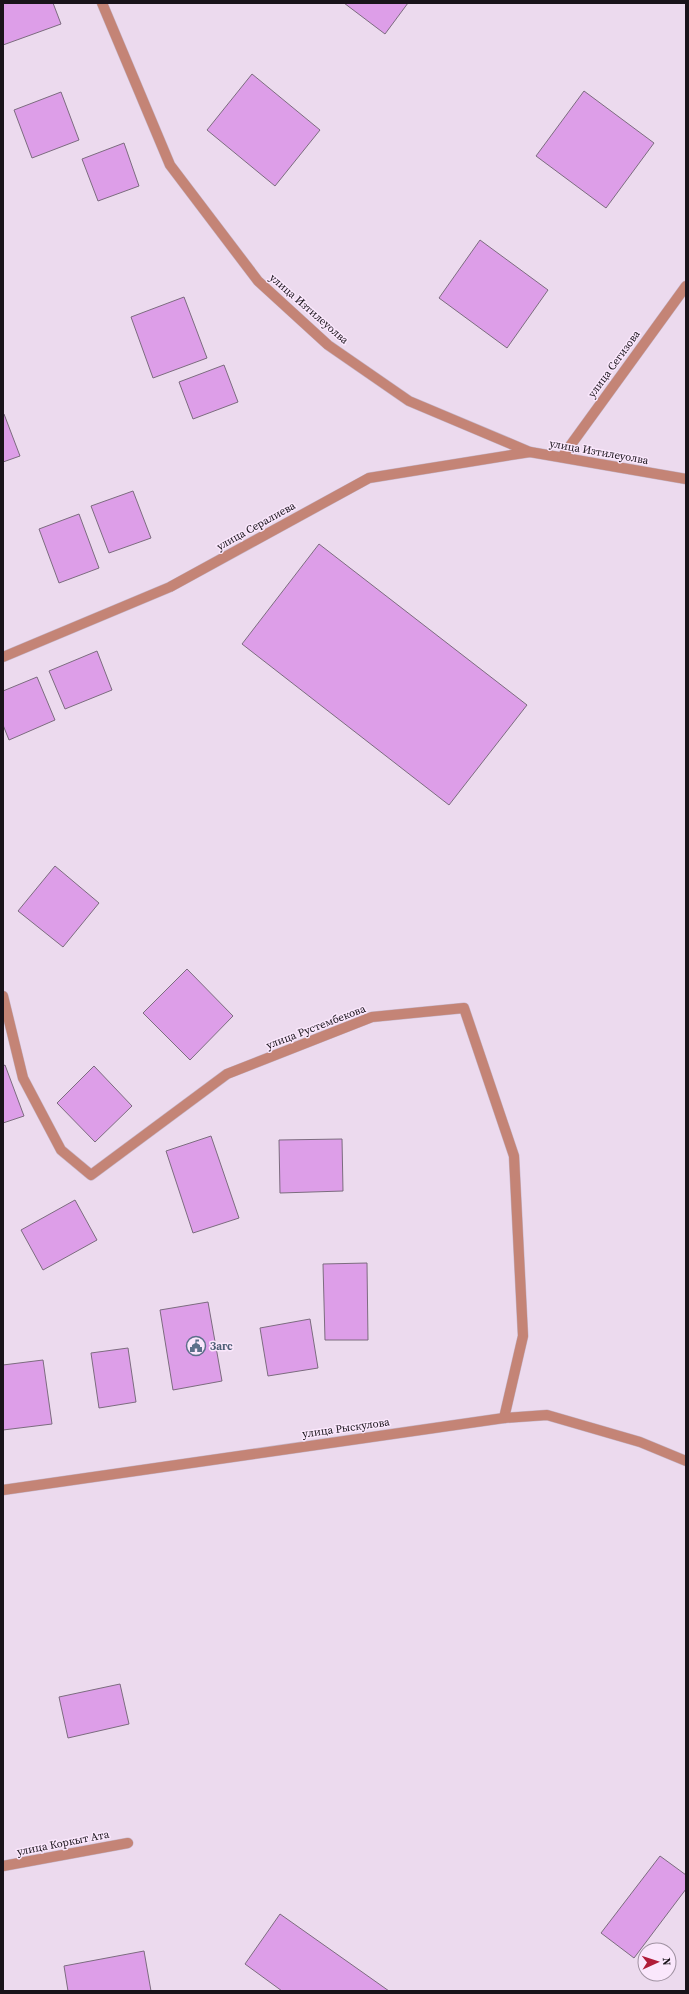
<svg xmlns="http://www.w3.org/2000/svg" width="689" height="1994" viewBox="0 0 689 1994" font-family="'Source Serif 4',serif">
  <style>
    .building { fill: #dd9ee8; stroke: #7c6c7f }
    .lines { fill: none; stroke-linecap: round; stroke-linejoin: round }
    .street-casing { stroke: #c6b6c8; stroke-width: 11 }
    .street { stroke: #c48476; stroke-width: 10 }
    .labels { text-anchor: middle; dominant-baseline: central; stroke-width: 3; stroke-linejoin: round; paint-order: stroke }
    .street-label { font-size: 11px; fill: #19131a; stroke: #fae7fc }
    .service-label { font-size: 11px; font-weight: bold; fill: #4e5e75; stroke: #fae7fc; text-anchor: start }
  </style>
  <rect width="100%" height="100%" fill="#ecdaee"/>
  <g class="building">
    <polygon points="3,3 53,3 61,24 3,45"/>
    <polygon points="344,3 408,3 385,34"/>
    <polygon points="252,74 320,130 275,186 207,130"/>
    <polygon points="584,91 654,143 606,208 536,156"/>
    <polygon points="61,92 79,140 32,158 14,110"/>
    <polygon points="124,143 139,186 98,201 82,159"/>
    <polygon points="480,240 548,290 507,348 439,298"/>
    <polygon points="184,297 207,358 153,378 131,317"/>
    <polygon points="224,365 238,402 193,419 179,382"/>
    <polygon points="4,414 20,456 3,462 3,415"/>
    <polygon points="133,491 151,538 109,553 91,506"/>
    <polygon points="79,514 99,568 59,583 39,529"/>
    <polygon points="319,544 527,705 449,805 242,644"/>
    <polygon points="97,651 112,690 65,709 49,671"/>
    <polygon points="37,677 55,720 9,740 3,725 3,691"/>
    <polygon points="55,866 99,903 63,947 18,911"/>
    <polygon points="187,969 233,1016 190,1060 143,1013"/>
    <polygon points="5,1065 24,1116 3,1123 3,1066"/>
    <polygon points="94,1066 132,1106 95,1142 57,1103"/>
    <polygon points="211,1136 239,1218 193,1233 166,1151"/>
    <polygon points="342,1139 343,1191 280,1193 279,1140"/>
    <polygon points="75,1200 97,1240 43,1270 21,1230"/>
    <polygon points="367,1263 368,1340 325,1340 323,1264"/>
    <polygon points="208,1302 222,1381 173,1390 160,1310"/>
    <polygon points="310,1319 318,1368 268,1376 260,1328"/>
    <polygon points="128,1348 136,1402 99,1408 91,1353"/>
    <polygon points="43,1360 52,1424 3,1430 3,1365"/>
    <polygon points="120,1684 129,1724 68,1738 59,1697"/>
    <polygon points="660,1856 686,1875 686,1889 634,1958 601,1933"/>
    <polygon points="280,1914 389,1991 282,1991 245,1964"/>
    <polygon points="144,1951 151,1991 68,1991 64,1966"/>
  </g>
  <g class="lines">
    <defs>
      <g id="street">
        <polyline points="102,3 170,165 258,281 328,345 409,401 530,452 686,479"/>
        <polyline points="562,457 686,286"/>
        <polyline points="3,657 170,587 369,478 530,452"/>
        <polyline points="3,996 23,1078 61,1150 91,1175 227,1074 372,1017 464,1008 514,1156 523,1336 504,1418"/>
        <polyline points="3,1490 504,1418 547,1415 640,1442 686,1461"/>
        <polyline points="3,1866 128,1843"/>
      </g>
    </defs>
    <use href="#street" class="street-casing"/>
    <use href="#street" class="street"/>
  </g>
  <defs>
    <symbol id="civic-ring" viewBox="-11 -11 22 22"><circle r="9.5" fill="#fae7fc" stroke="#5c6f8a" stroke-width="1.5"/><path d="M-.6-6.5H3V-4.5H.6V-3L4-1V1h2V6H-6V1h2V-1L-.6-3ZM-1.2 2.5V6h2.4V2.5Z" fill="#5c6f8a"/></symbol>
  </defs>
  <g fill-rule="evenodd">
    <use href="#civic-ring" x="185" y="1335" width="22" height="22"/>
  </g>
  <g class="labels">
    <g class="street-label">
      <text transform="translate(309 309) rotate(41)">улица Изтилеуолва</text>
      <text transform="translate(614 364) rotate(-54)">улица Сегизова</text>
      <text transform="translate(599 452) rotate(10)">улица Изтилеуолва</text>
      <text transform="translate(256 526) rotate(-29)">улица Сералиева</text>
      <text transform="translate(316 1027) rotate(-21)">улица Рустембекова</text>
      <text transform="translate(346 1428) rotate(-8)">улица Рыскулова</text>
      <text transform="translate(63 1843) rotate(-11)">улица Коркыт Ата</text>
    </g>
    <g class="service-label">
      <text x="210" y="1346">Загс</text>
    </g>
  </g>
  <rect width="689" height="1994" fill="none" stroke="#19131a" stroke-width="8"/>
  <g transform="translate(657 1962) rotate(87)"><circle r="19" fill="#fae7fc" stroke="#a092a2"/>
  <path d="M0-3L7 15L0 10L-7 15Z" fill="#b01c39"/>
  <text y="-6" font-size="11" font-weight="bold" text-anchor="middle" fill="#19131a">N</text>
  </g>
</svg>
